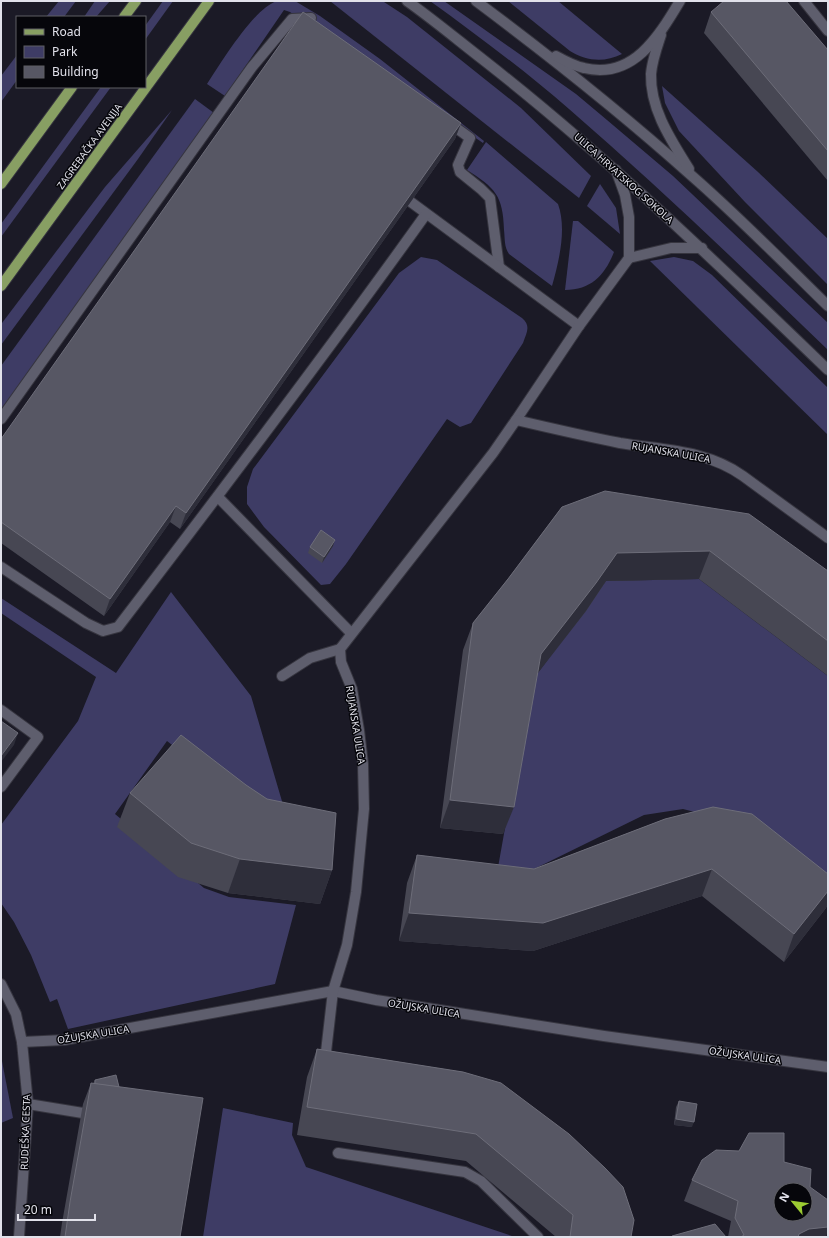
<svg xmlns="http://www.w3.org/2000/svg" width="829" height="1238" viewBox="0 0 829 1238" font-family="'Noto Sans',sans-serif">
  <style>
    .green { fill: #3e3c65 }
    .lines { fill: none; stroke-linecap: round; stroke-linejoin: round }
    .minor-casing { stroke: #36353f; stroke-width: 12 }
    .major-casing { stroke: #36353f; stroke-width: 12 }
    .minor { stroke: #5e5e6d; stroke-width: 10 }
    .major { stroke: #889f63; stroke-width: 10 }
    .wall { fill: #474753 }
    .shaded-wall { fill: #2e2e3a }
    .building { fill: #575764; stroke: #6d6d79; fill-rule: evenodd }
    .labels { text-anchor: middle; dominant-baseline: central; stroke-width: 3; stroke-linejoin: round; paint-order: stroke }
    .street-label { font-size: 10px; fill: #e1e1ea; stroke: #06060b }
  </style>
  <rect width="100%" height="100%" fill="#1b1a26"/>
  <g class="green">
    <polygon points="59,1 76,1 64,17 46,17"/>
    <polygon points="95,1 110,1 96,17 84,17"/>
    <polygon points="163,1 173,1 145,40 145,26"/>
    <path d="M277 1H295L320 16 380 59 484 141 483 143 290 12 284 10 225 96 207 84C221 63 254 8 277 1Z"/>
    <polygon points="330,1 384,2 407,17 521,108 591,176 579,198"/>
    <path d="M430 1H444L576 94 607 120 673 176 828 323V350C743 268 658 186 569 109 524 70 477 35 430 1Z"/>
    <path d="M508 1H558L622 54C604 63 586 61 570 51Z"/>
    <polygon points="17,55 17,80 1,102 1,76"/>
    <polygon points="662,86 758,172 828,239 828,285 745,202 679,131 665,103"/>
    <polygon points="101,87 111,87 1,237 1,224"/>
    <polygon points="195,99 214,113 1,416 1,366"/>
    <polygon points="172,110 138,159 1,345 2,323 105,187"/>
    <path d="M486 142 558 204C567 229 559 261 552 286L509 254C504 247 505 239 504 230 503 195 495 188 467 170Z"/>
    <polygon points="600,184 616,208 620,234 587,206"/>
    <path d="M573 221H578L614 252C605 275 591 290 565 290Z"/>
    <path d="M421 257 437 260 522 318C531 326 527 332 523 343L471 423 460 427 447 419 346 564 330 584 321 585 264 527 247 504V487L253 469 399 273Z"/>
    <polygon points="674,257 693,261 712,275 828,388 828,435 650,261"/>
    <polygon points="699,579 828,676 828,881 722,819 683,809 644,815 532,870 497,873 531,682 606,581"/>
    <polygon points="171,592 251,696 284,808 245,802 167,741 115,814 204,888 229,897 296,905 275,984 68,1029 57,999 50,1002 31,955 14,922 1,903 1,825 78,721 96,677 1,613 1,598 116,673"/>
    <polygon points="1,1056 13,1118 1,1123"/>
    <polygon points="223,1108 293,1123 292,1135 306,1167 515,1237 203,1237"/>
  </g>
  <g class="lines">
    <defs>
      <g id="minor">
        <path d="M407 1C434 20 460 42 486 62 607 157 717 263 828 370"/>
        <path d="M476 1C551 57 623 114 692 176 739 217 783 262 828 306"/>
        <polyline points="804,1 828,31"/>
        <path d="M661 35C657 47 652 61 651 74 650 109 671 140 689 169"/>
        <path d="M556 56C565 61 574 66 584 68 633 80 659 36 680 1"/>
        <polyline points="448,122 470,138 458,165 460,172 481,189 490,198 499,267"/>
        <polyline points="400,194 579,326"/>
        <polyline points="629,258 671,248 702,248"/>
        <polyline points="1,419 252,67 292,19 311,18"/>
        <polyline points="516,420 579,326 629,258 629,217 625,195 616,170"/>
        <polyline points="218,497 351,633"/>
        <path d="M1 567 86 623 103 631 118 627C222 491 326 354 426 214"/>
        <polyline points="282,676 310,658 340,649"/>
        <polyline points="1,710 38,737 1,787"/>
        <polyline points="1,984 16,1014 22,1042 28,1104 19,1237"/>
        <polyline points="22,1042 64,1040 333,991 376,1000 604,1036 828,1067"/>
        <path d="M326 1052 333 991 347 945 356 892 364 809 363 764 359 730 352 689 341 662 340 649 493 453 516 420C550 428 585 436 620 443 663 450 707 450 743 476L828 538"/>
        <polyline points="28,1104 95,1115"/>
        <polyline points="338,1153 465,1172 481,1181 538,1237"/>
      </g>
      <g id="major">
        <polyline points="124,17 136,1"/>
        <polyline points="1,184 72,87"/>
        <polyline points="1,286 209,1"/>
      </g>
    </defs>
    <use href="#minor" class="minor-casing"/>
    <use href="#major" class="major-casing"/>
    <use href="#minor" class="minor"/>
    <use href="#major" class="major"/>
  </g>
  <g class="wall">
    <polygon points="711,12 828,50 828,181 704,33"/>
    <polygon points="461,123 455,139 180,529 170,522 104,616 1,543 1,439"/>
    <polygon points="562,507 828,571 828,676 699,579 606,581 586,611 537,673 503,834 440,828 463,650 473,623 508,579"/>
    <polygon points="333,546 322,563 308,553 310,547"/>
    <polygon points="130,793 332,870 320,904 228,893 178,877 117,827"/>
    <polygon points="665,819 828,874 828,903 826,908 784,962 702,896 533,951 399,941 407,883 417,855 534,869"/>
    <polygon points="317,1049 463,1072 631,1237 556,1237 466,1161 297,1135 307,1077"/>
    <polygon points="95,1080 119,1087 180,1237 60,1237 62,1223 83,1104 91,1083 93,1084"/>
    <polygon points="679,1101 692,1127 674,1125 676,1107"/>
    <polygon points="784,1162 810,1187 826,1237 728,1237 731,1221 684,1201 692,1180"/>
  </g>
  <g class="shaded-wall">
    <polygon points="461,123 455,139 180,529 186,513"/>
    <polygon points="176,506 170,522 104,616 110,599"/>
    <polygon points="335,540 333,546 322,563 324,557"/>
    <polygon points="710,551 699,579 606,581 586,611 531,682 541,654 617,553"/>
    <polygon points="18,733 14,745 1,762 1,756"/>
    <polygon points="450,800 514,807 503,834 440,828"/>
    <polygon points="240,859 332,870 320,904 228,893"/>
    <polygon points="712,869 702,896 533,951 399,941 409,913"/>
    <polygon points="828,891 828,903 826,908 784,962 794,934"/>
    <polygon points="676,1119 694,1122 692,1127 674,1125"/>
    <polygon points="828,1227 828,1230 826,1237 798,1237 799,1234 809,1229"/>
  </g>
  <g class="building">
    <polygon points="724,1 786,1 828,50 828,151 711,12"/>
    <polygon points="303,12 461,123 186,513 176,506 110,599 1,522 1,439"/>
    <polygon points="605,491 749,514 828,571 828,641 710,551 617,553 596,583 541,654 514,807 450,800 473,623 508,579 562,507"/>
    <polygon points="321,530 335,540 324,557 310,547"/>
    <polygon points="1,721 18,733 1,756"/>
    <polygon points="181,735 246,785 267,799 336,813 332,870 240,859 191,843 130,793"/>
    <polygon points="713,807 752,814 828,874 828,891 794,934 712,869 543,923 409,913 417,855 534,869 665,819"/>
    <polygon points="317,1049 463,1072 501,1083 569,1134 605,1168 623,1187 634,1220 631,1237 570,1237 573,1215 476,1134 307,1107"/>
    <polygon points="116,1075 119,1087 95,1084 95,1080"/>
    <polygon points="91,1083 203,1098 180,1237 65,1237 70,1202"/>
    <polygon points="679,1101 697,1104 694,1122 676,1119"/>
    <path d="M749 1133H784V1162L811 1169 810 1187 828 1200V1227L809 1229 799 1234 798 1237H741L744 1235 735 1218 738 1201 692 1180 702 1160 716 1150 739 1151ZM781 1190H805V1214H781Z"/>
    <polygon points="715,1224 726,1237 672,1237 672,1236"/>
  </g>
  <g class="labels">
    <g class="street-label">
      <text transform="translate(89 146) rotate(-54)">ZAGREBAČKA AVENIJA</text>
      <text transform="translate(624 178) rotate(42)">ULICA HRVATSKOG SOKOLA</text>
      <text transform="translate(671 452) rotate(10)">RUJANSKA ULICA</text>
      <text transform="translate(356 725) rotate(81)">RUJANSKA ULICA</text>
      <text transform="translate(424 1008) rotate(9)">OŽUJSKA ULICA</text>
      <text transform="translate(93 1034) rotate(-9)">OŽUJSKA ULICA</text>
      <text transform="translate(745 1055) rotate(8)">OŽUJSKA ULICA</text>
      <text transform="translate(25 1132) rotate(-88)">RUDEŠKA CESTA</text>
    </g>
  </g>
  <rect width="829" height="1238" fill="none" stroke="#e1e1ea" stroke-width="4"/>
  <rect x="16" y="16" width="130" height="72" fill="#06060b" stroke="#5e5e64"/>
  <rect x="24" y="29" width="20" height="6" fill="#889f63" stroke="#5e5e64"/>
  <text x="52" y="36" font-size="12" fill="#e1e1ea">Road</text>
  <rect x="24" y="46" width="20" height="12" fill="#3e3c65" stroke="#5e5e64"/>
  <text x="52" y="56" font-size="12" fill="#e1e1ea">Park</text>
  <rect x="24" y="66" width="20" height="12" fill="#575764" stroke="#5e5e64"/>
  <text x="52" y="76" font-size="12" fill="#e1e1ea">Building</text>
  <g transform="translate(793 1202) rotate(299)"><circle r="19" fill="#06060b" stroke="#5e5e64"/>
  <path d="M0-3L7 15L0 10L-7 15Z" fill="#9ccb32"/>
  <text y="-6" font-size="11" font-weight="bold" text-anchor="middle" fill="#e1e1ea">N</text>
  </g>
  <path d="M18 1214v6h77v-6" fill="none" stroke="#e1e1ea" stroke-width="2"/>
  <text x="24" y="1214" font-size="12" fill="#e1e1ea" stroke="#06060b" stroke-width="3" paint-order="stroke">20 m</text>
</svg>
